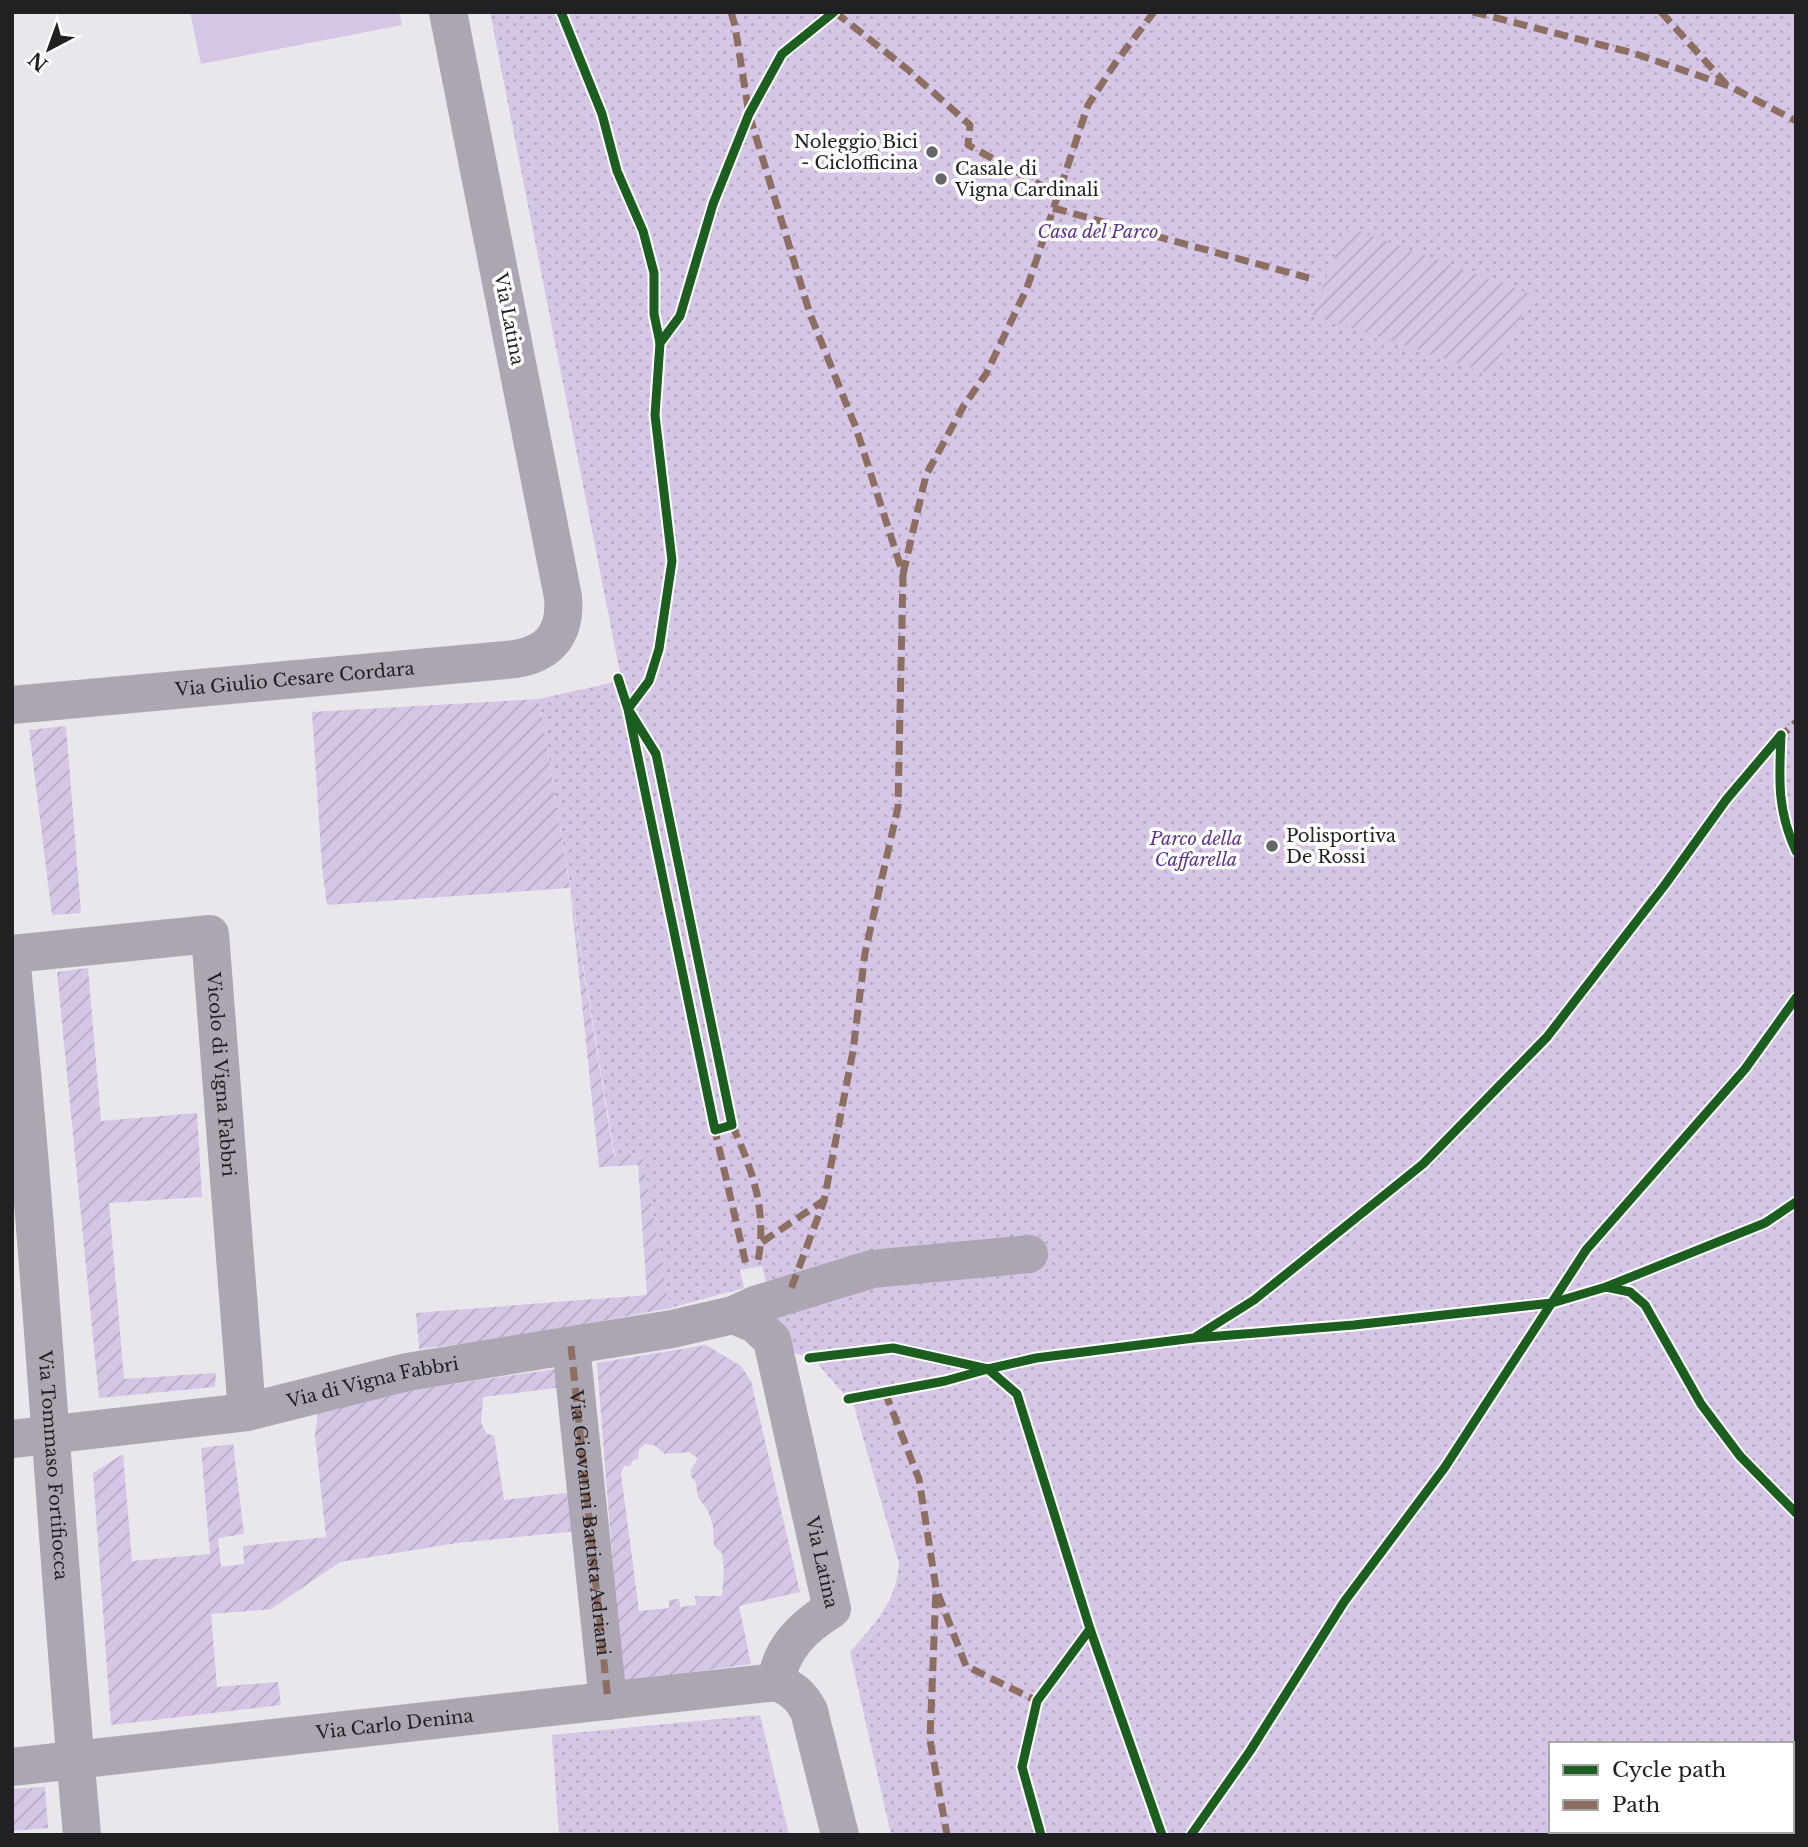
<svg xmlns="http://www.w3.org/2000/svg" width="1808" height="1847" viewBox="0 0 1808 1847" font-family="'Libre Baskerville',serif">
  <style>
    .grass { fill: #d4c6e4 }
    .park { fill: url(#park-dots); fill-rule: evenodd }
    .garden { fill: url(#garden-furrows); fill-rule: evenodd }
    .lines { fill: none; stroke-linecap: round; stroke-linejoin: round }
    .minor { stroke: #aba6b1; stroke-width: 38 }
    .quiet { stroke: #8d6e63; stroke-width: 7; stroke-dasharray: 14 7; stroke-linecap: butt }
    .cycleway-casing { stroke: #fff; stroke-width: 13 }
    .cycleway { stroke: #1b5e20; stroke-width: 9 }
    .poi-dot { fill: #676569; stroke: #fff; stroke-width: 2.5 }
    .labels { text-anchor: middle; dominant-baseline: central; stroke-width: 7; stroke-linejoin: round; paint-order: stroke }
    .poi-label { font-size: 18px; fill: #212023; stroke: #fff; text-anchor: start }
    .park-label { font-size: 18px; font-style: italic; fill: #60328b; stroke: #fff }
    .street-label { font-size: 18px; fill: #212023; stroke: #fff }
  </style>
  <defs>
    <pattern id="park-dots" width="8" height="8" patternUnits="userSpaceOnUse" patternTransform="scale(1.75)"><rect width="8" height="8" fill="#d4c6e4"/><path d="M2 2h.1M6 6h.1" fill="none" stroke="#b6aac3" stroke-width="1.8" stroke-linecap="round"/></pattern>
    <pattern id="garden-furrows" width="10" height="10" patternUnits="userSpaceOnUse" patternTransform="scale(1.75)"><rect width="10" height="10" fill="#d4c6e4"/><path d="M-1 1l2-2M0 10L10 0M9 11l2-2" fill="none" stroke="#b6aac3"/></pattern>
  </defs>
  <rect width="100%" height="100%" fill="#e9e6ec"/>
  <polygon class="grass" points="190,12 399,12 402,25 201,64"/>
  <g class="park">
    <path d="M490 12H1796V1835H891L850 1652C874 1625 897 1601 899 1564L854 1406 818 1364 809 1358 784 1349 762 1266 740 1270 744 1288 670 1308 642 1154 615 1156 539 699 615 682 620 673ZM1551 1744H1792V1831H1551Z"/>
    <polygon points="760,1715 789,1835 559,1835 552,1735"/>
  </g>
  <g class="garden">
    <polygon points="1348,227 1533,295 1490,374 1311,314"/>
    <polygon points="539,699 614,1156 642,1154 670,1308 518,1337 419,1349 416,1313 647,1295 638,1165 599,1167 570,888 327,905 322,867 312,712"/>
    <polygon points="66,726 81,913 52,915 29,730"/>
    <polygon points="88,968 101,1121 197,1113 202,1197 109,1203 124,1379 216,1373 215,1387 99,1398 57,972"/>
    <path d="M706 1345 741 1366 751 1381 800 1592 739 1606 751 1664 622 1682 597 1363ZM645 1444 654 1445 665 1454 689 1452 698 1458 691 1470V1477L696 1482 698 1497 708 1511 713 1526 714 1546 722 1553 724 1570 722 1596H695L696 1605 680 1607 679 1599 669 1600V1608L639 1611 621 1474 624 1466H630L633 1460 638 1459 639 1449Z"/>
    <polygon points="561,1368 563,1387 483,1397 481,1422 486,1433 494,1436 504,1500 574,1492 578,1531 457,1543 340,1562 271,1609 211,1614 217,1687 278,1682 281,1705 111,1725 93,1473 123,1454 132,1561 210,1554 201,1448 233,1444 244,1534 218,1538 221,1567 244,1564 243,1546 326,1537 315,1435 319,1404"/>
    <polygon points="45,1787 48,1828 12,1831 12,1789"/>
  </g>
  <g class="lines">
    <g class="minor">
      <path id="s1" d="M12 705 516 659C551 653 566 632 563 597L448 12"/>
      <path id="s2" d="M12 954 210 934 247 1412"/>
      <path id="s3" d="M12 967C41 1256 56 1546 82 1835"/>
      <path id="s4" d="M733 1315 755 1324 772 1340 832 1609C803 1627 781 1648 776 1682"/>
      <path id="s5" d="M571 1346 608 1701"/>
      <path id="s6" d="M12 1439 247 1412 407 1372 672 1329 733 1315 755 1305 872 1269 1029 1254"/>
      <path id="s7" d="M12 1767 776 1682C792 1688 801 1696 809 1711L840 1835"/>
    </g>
    <g class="quiet">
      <polyline points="731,12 735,26 749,114 810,314 856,428 903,574 898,807 865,953 853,1051 824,1201 789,1294"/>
      <polyline points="835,12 907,69 970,125 968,145 1057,194"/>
      <polyline points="1473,12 1633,53 1729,86 1796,121"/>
      <polyline points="1661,12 1726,84"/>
      <polyline points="1053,208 1309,278"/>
      <polyline points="903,574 926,475 963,407 986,374 1027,288 1088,105 1116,62 1154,12"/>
      <polyline points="1778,739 1796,722"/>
      <path d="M732 1125C754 1173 768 1214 757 1266"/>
      <polyline points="714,1126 747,1269"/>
      <polyline points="762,1242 823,1201"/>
      <polyline points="571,1346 608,1701"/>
      <polyline points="885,1392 919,1479 936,1588 930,1740 947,1835"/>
      <polyline points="938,1594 966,1666 1037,1701"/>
    </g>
    <defs>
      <g id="cycleway">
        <polyline points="561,12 602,114 617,171 643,231 654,273 654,314 660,343"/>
        <polyline points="618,678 628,709 715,1130 732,1125 656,754 628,709 649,681 659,649 672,561 655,415 660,343 680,316 713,204 749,114 782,54 834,12"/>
        <path d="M1781 735C1779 779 1777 810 1796 851"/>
        <polyline points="1606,1287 1630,1292 1645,1305 1701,1404 1740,1456 1796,1513"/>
        <polyline points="1197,1336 1254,1300 1423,1164 1547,1037 1664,886 1726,800 1781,735"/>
        <polyline points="809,1358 893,1348 988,1369 1036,1358 1194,1338 1354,1325 1552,1303 1606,1287 1765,1223 1796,1202"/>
        <polyline points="848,1399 945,1381 988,1369 1017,1394 1090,1629 1162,1835"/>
        <polyline points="1041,1835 1022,1767 1037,1701 1090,1629"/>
        <polyline points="1191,1835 1250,1751 1344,1602 1445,1467 1586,1250 1745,1069 1796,998"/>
      </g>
    </defs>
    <use href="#cycleway" class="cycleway-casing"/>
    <use href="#cycleway" class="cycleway"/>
  </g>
  <g class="poi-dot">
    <circle cx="932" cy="152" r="7"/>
    <circle cx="941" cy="179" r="7"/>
    <circle cx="1272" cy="846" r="7"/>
  </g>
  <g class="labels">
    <g class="poi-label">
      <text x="918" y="142" text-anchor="end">Noleggio Bici<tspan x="918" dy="21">- Ciclofficina</tspan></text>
      <text x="955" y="169">Casale di<tspan x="955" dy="21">Vigna Cardinali</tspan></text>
      <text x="1286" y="836">Polisportiva<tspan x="1286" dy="21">De Rossi</tspan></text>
    </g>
    <g class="park-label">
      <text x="1098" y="232">Casa del Parco</text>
      <text x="1196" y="839">Parco della<tspan x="1196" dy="21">Caffarella</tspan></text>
    </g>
    <g class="street-label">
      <text transform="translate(509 319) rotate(79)">Via Latina</text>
      <text stroke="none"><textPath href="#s1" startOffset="284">Via Giulio Cesare Cordara</textPath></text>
      <text stroke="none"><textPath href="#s2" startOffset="340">Vicolo di Vigna Fabbri</textPath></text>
      <text stroke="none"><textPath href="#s6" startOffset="366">Via di Vigna Fabbri</textPath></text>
      <text stroke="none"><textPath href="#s3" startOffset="500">Via Tommaso Fortifiocca</textPath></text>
      <text stroke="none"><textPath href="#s5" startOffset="178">Via Giovanni Battista Adriani</textPath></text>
      <text stroke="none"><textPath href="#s4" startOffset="275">Via Latina</textPath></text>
      <text stroke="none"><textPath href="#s7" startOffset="385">Via Carlo Denina</textPath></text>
    </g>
  </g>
  <rect width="1808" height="1847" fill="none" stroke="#212023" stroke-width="28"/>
  <rect x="1549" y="1742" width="245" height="91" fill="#ffffff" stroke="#a6a6a7" stroke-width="2"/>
  <rect x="1563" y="1765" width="35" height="10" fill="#1b5e20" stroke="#a6a6a7" stroke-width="2"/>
  <text x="1612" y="1777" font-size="21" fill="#212023">Cycle path</text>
  <rect x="1563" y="1800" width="35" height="10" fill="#8d6e63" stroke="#a6a6a7" stroke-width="2"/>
  <text x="1612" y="1812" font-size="21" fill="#212023">Path</text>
  <g transform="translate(49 49) rotate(221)" stroke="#ffffff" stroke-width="5" paint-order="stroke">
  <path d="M0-5L12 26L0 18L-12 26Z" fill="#212023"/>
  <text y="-10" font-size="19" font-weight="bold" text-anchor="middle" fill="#212023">N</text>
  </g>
</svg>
